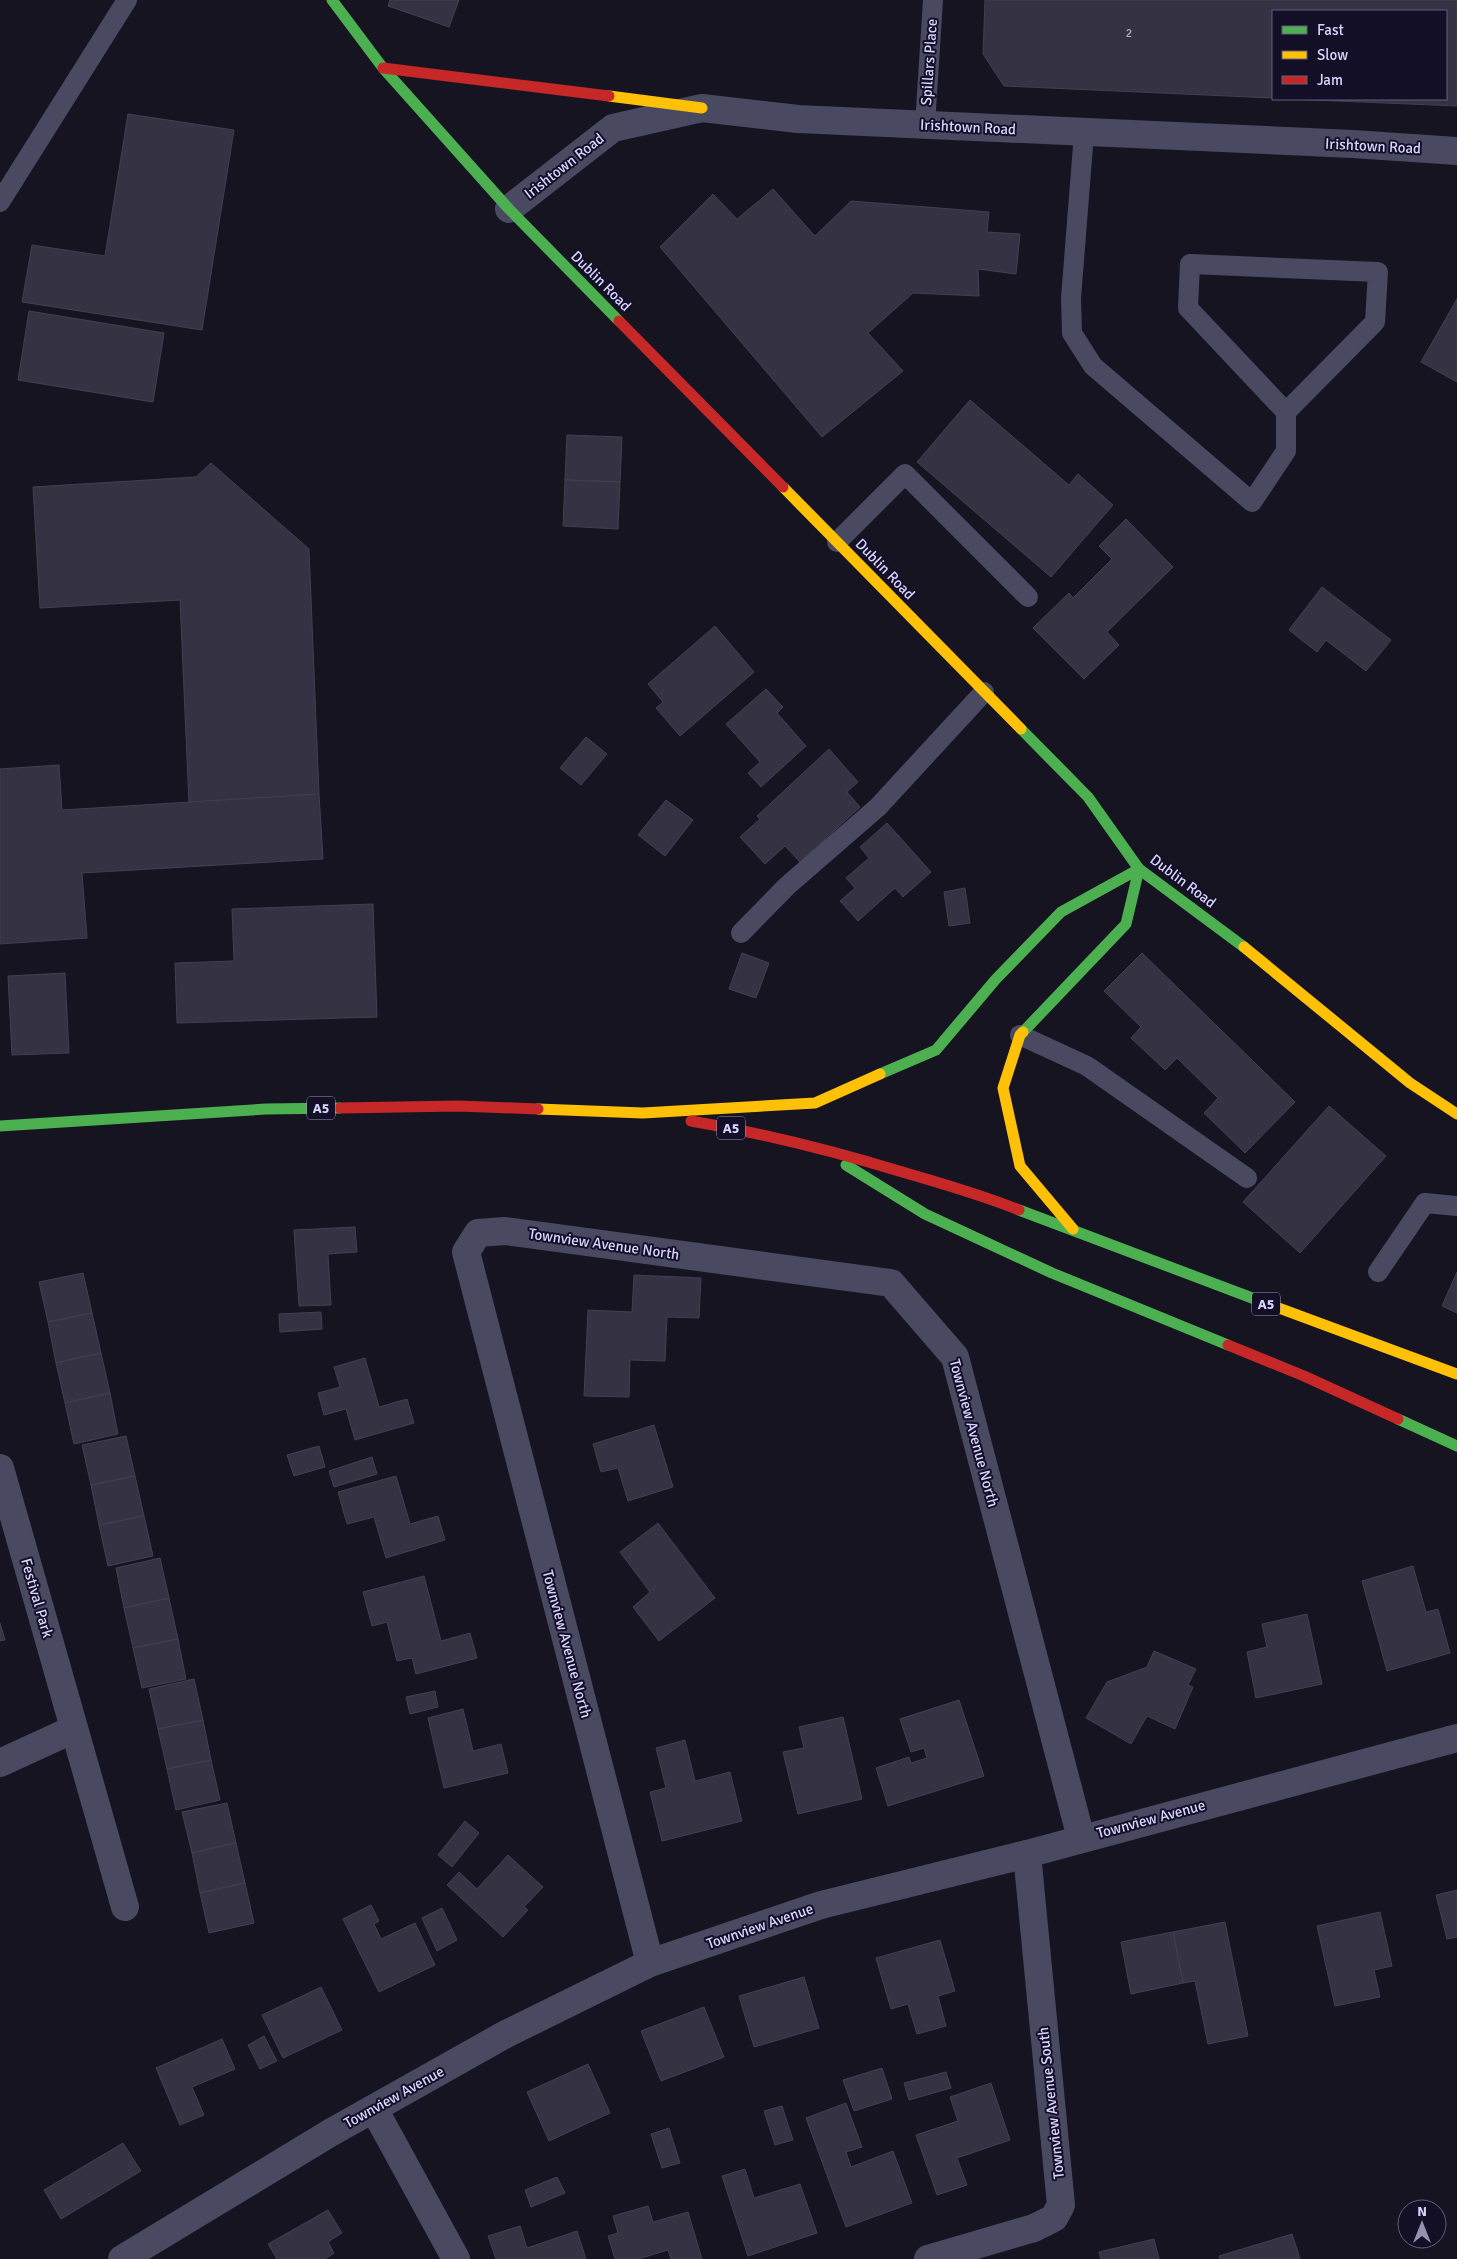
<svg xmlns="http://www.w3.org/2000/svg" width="1457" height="2259" viewBox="0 0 1457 2259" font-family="Signika,sans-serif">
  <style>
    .building { fill: #343243; stroke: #433f54 }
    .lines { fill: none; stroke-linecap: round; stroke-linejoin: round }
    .lane { stroke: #4a4962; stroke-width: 20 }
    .street { stroke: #4a4962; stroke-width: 28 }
    .fast { stroke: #4caf50; stroke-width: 11 }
    .slow { stroke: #ffc107; stroke-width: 11 }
    .jam { stroke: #c62828; stroke-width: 11 }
    .labels { text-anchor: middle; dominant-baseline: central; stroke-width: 4; stroke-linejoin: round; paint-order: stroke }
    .number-label { font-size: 12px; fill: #b0acd0 }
    .shield { fill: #130f26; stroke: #9e99be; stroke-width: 1 }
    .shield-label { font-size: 14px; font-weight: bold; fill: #d9d4ff }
    .street-label { font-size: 15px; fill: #d9d4ff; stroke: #130f26 }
  </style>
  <rect width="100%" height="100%" fill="#161421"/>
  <g class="building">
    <polygon points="390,0 459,0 449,27 388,6"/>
    <polygon points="985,0 1457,0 1457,106 1289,99 1446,99 1446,11 1273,11 1273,98 1004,86 983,54"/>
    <polygon points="128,114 234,130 202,330 22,302 32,245 105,256"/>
    <polygon points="773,189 815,236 851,201 989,212 987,232 1020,234 1016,274 978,269 979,296 913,293 868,333 903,371 822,437 660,247 713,194 737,219"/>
    <polygon points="1457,299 1457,382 1421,362"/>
    <polygon points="29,311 164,333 153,402 18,380"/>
    <polygon points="970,400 1069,485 1078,474 1113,505 1051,577 917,462"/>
    <polygon points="567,435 622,437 620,482 565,480"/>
    <polygon points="211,463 309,549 319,794 189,803 180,600 40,608 33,487 196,477"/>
    <polygon points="565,480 620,482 618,529 563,526"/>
    <polygon points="1126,519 1173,567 1107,632 1119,645 1084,679 1033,628 1069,593 1073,598 1112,559 1099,546"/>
    <polygon points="1322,587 1391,640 1366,671 1326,640 1317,652 1289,630"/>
    <polygon points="715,626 754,672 680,736 656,708 663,702 648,684"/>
    <polygon points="766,689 783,707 777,713 806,746 761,787 748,773 760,762 726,724"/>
    <polygon points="586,737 607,754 581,785 560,768"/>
    <polygon points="829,749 858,782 847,792 860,807 800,862 785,846 765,864 740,837 760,819 757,816"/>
    <polygon points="59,765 62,810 319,794 323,859 82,873 87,938 0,944 0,769"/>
    <polygon points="666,800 693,820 665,856 638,835"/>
    <polygon points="887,823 931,872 903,897 895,888 858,921 840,901 855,888 846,878 869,858 860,847"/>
    <polygon points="965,888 970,923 949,926 944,892"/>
    <polygon points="373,904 377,1017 177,1023 175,963 234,961 232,909"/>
    <polygon points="742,953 769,963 756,998 729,989"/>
    <polygon points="1142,953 1295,1102 1245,1153 1204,1113 1218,1098 1177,1058 1165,1070 1131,1038 1141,1027 1104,991"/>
    <polygon points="65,973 69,1053 12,1055 8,976"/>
    <polygon points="1329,1106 1386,1156 1300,1253 1243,1202"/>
    <polygon points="355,1227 357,1252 328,1254 331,1305 299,1306 294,1230"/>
    <polygon points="1457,1272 1457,1313 1442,1306"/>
    <polygon points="83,1273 92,1313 48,1322 39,1282"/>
    <polygon points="634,1275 701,1278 699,1318 667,1317 665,1361 630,1360 629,1397 584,1396 588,1310 632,1312"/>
    <polygon points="321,1312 322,1329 280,1332 279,1314"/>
    <polygon points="92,1313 101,1353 56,1363 48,1322"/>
    <polygon points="101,1353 110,1393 65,1403 56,1363"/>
    <polygon points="365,1358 379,1407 407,1399 414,1423 355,1440 346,1409 324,1415 318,1393 340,1387 334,1367"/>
    <polygon points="110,1393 118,1434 74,1444 65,1403"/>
    <polygon points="654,1425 673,1487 628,1501 618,1468 601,1472 593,1444"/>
    <polygon points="126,1436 135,1476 91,1485 82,1445"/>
    <polygon points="319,1446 325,1467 294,1476 287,1455"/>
    <polygon points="372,1457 377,1474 334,1487 329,1471"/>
    <polygon points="135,1476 144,1516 99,1525 91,1485"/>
    <polygon points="396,1476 410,1524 438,1516 445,1540 386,1558 374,1517 347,1524 338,1492"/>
    <polygon points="144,1516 153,1556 108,1566 99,1525"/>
    <polygon points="658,1523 715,1598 659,1641 633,1607 650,1592 620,1552"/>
    <polygon points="160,1558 169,1598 124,1608 116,1568"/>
    <polygon points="1413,1566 1426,1612 1438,1609 1450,1653 1387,1671 1362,1581"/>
    <polygon points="424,1576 441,1641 470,1633 477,1658 416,1674 412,1658 397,1661 387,1622 372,1626 363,1592"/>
    <polygon points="169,1598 178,1639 133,1648 124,1608"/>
    <polygon points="1307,1614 1322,1684 1256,1698 1247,1652 1267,1647 1262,1624"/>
    <polygon points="0,1623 5,1640 0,1641"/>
    <polygon points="178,1639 186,1679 142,1688 133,1648"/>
    <polygon points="1154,1651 1196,1669 1188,1685 1193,1687 1175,1729 1147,1716 1131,1744 1086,1718 1107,1682 1147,1667"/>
    <polygon points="194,1679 203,1720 158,1729 149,1689"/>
    <polygon points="435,1691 438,1707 410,1714 406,1697"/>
    <polygon points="959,1700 984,1776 888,1806 876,1768 909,1757 911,1763 927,1758 924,1748 911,1752 900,1719"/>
    <polygon points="463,1709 473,1751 501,1744 508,1773 444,1788 428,1718"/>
    <polygon points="843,1717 862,1799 798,1814 783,1752 804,1748 799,1727"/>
    <polygon points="203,1720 211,1760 167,1769 158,1729"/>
    <polygon points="685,1740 695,1781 730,1772 742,1821 662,1841 650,1792 666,1788 656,1748"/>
    <polygon points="211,1760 220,1800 176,1810 167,1769"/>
    <polygon points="227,1803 236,1843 192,1853 182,1812"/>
    <polygon points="465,1821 479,1833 452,1867 438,1855"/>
    <polygon points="236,1843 245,1883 200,1893 192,1853"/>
    <polygon points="508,1855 543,1887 524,1907 528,1910 503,1937 447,1885 459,1872 477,1889"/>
    <polygon points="245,1883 254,1923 209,1933 200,1893"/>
    <polygon points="1457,1890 1457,1937 1447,1939 1436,1895"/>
    <polygon points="371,1905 379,1921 374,1924 381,1939 415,1923 435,1965 379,1992 343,1919"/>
    <polygon points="442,1908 457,1940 437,1951 422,1918"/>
    <polygon points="1380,1912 1392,1966 1374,1970 1380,1997 1335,2006 1317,1926"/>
    <polygon points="1225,1922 1248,2036 1208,2044 1195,1981 1183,1983 1173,1932"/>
    <polygon points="1173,1932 1183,1983 1131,1994 1121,1942"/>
    <polygon points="940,1940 955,1991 938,1996 946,2026 917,2034 908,2004 891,2009 876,1958"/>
    <polygon points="804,1977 819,2028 754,2047 739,1996"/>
    <polygon points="321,1987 342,2030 283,2058 262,2015"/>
    <polygon points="704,2007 724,2057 661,2081 641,2031"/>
    <polygon points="264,2036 277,2061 260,2069 248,2045"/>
    <polygon points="222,2039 235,2069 192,2087 204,2115 180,2125 156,2068"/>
    <polygon points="588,2064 610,2113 549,2141 527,2092"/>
    <polygon points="882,2068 892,2099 854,2111 843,2080"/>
    <polygon points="946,2072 951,2088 909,2100 904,2083"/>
    <polygon points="991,2083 1010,2140 957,2158 967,2185 937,2195 916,2135 958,2121 950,2097"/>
    <polygon points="846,2103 862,2147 846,2152 851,2167 893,2151 912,2203 846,2227 806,2118"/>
    <polygon points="782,2106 793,2140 775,2145 764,2111"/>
    <polygon points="669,2128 680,2163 662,2168 651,2134"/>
    <polygon points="123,2143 141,2171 61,2219 44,2190"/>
    <polygon points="745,2169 754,2198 800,2184 817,2233 748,2256 722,2176"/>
    <polygon points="557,2177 565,2193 531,2207 525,2190"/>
    <polygon points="648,2206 653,2222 688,2212 702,2259 671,2259 668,2250 638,2259 615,2259 608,2236 618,2233 613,2216"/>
    <polygon points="328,2210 342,2233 328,2242 334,2253 325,2259 277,2259 268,2244"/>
    <polygon points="520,2226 527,2248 577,2231 586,2259 496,2259 488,2236"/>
    <polygon points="1292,2234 1300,2259 1220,2259 1219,2256"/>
    <polygon points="1154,2239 1159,2259 1101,2259 1099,2252"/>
  </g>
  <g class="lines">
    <g class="lane">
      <polyline points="925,125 933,0"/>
      <polyline points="1084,133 1071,298 1072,333 1093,366 1252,502 1286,451 1286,412 1188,308 1190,264 1378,272 1375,322 1286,412"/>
      <polyline points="0,202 127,0"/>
      <polyline points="837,542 905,474 1028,597"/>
      <polyline points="741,933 787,886 878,807 984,692"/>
      <polyline points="1020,1035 1087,1066 1247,1178"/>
      <polyline points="1378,1272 1425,1203 1457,1206"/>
    </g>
    <g class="street">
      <polyline points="509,209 613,128 702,108 798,119 1353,144 1457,151"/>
      <polyline points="0,1468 125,1907"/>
      <polyline points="0,1763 74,1729"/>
      <polyline points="650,1963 466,1252 478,1233 505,1231 891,1283 955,1357 1081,1838"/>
      <polyline points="374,2109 456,2259"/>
      <polyline points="122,2259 330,2133 506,2034 650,1963 821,1905 1027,1854 1457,1738"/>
      <polyline points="928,2259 1034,2228 1054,2218 1061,2205 1027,1854"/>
    </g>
    <g class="fast">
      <polyline points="332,0 383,68 509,209 619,321"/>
      <polyline points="1021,729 1088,797 1139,869 1244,947"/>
      <polyline points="1023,1032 1126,924 1139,869"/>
      <polyline points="880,1074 936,1050 996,979 1061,912 1139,869"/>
      <polyline points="0,1126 266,1109 340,1108"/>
      <polyline points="846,1165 925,1214 1052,1273 1228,1345"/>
      <polyline points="1019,1210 1268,1304"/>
      <polyline points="1398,1419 1457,1446"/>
    </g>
    <g class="slow">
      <polyline points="609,96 702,108"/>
      <polyline points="783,487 1021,729"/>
      <polyline points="1244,947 1410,1083 1457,1114"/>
      <polyline points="1023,1032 1020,1035 1003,1088 1020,1166 1073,1229"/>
      <polyline points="538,1109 643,1113 815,1103 880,1074"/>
      <polyline points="1268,1304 1457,1374"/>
    </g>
    <g class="jam">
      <polyline points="383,68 609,96"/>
      <polyline points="619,321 783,487"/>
      <polyline points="340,1108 459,1106 538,1109"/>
      <path d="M691 1121C762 1133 830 1150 899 1171 940 1183 980 1194 1019 1210"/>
      <polyline points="1228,1345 1304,1376 1398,1419"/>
    </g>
  </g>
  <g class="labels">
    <g class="number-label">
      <text x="1129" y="33">2</text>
    </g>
    <g class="shield">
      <rect x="307" y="1096.5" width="28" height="23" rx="4"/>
      <rect x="717" y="1116.5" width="28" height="23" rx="4"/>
      <rect x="1252" y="1292.5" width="28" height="23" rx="4"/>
    </g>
    <g class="shield-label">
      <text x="321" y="1108">A5</text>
      <text x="731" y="1128">A5</text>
      <text x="1266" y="1304">A5</text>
    </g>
    <g class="street-label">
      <text transform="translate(929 62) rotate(-86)">Spillars Place</text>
      <text transform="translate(968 127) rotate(3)">Irishtown Road</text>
      <text transform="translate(1373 146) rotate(3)">Irishtown Road</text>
      <text transform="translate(564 166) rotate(-38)">Irishtown Road</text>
      <text transform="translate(601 281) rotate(45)">Dublin Road</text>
      <text transform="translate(885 569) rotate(46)">Dublin Road</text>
      <text transform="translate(1183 881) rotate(37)">Dublin Road</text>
      <text transform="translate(604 1244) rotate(8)">Townview Avenue North</text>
      <text transform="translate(974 1433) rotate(75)">Townview Avenue North</text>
      <text transform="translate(37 1598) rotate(74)">Festival Park</text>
      <text transform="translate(567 1644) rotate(75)">Townview Avenue North</text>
      <text transform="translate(1151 1819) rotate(-15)">Townview Avenue</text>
      <text transform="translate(760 1926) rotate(-19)">Townview Avenue</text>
      <text transform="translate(394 2097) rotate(-29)">Townview Avenue</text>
      <text transform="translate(1051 2103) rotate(-96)">Townview Avenue South</text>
    </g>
  </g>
  <rect x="1272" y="10" width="175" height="90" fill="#130f26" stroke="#625e7d"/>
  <rect x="1282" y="26" width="25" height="8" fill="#4caf50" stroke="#625e7d"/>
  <text x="1317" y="35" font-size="15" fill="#d9d4ff">Fast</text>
  <rect x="1282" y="51" width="25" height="8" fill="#ffc107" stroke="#625e7d"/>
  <text x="1317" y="60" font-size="15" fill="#d9d4ff">Slow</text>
  <rect x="1282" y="76" width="25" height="8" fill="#c62828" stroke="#625e7d"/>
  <text x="1317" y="85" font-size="15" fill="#d9d4ff">Jam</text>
  <g transform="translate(1422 2224)"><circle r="24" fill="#130f26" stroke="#625e7d"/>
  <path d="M0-4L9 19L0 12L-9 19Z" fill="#9591b1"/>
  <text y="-8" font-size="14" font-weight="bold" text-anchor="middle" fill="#d9d4ff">N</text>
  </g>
</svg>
